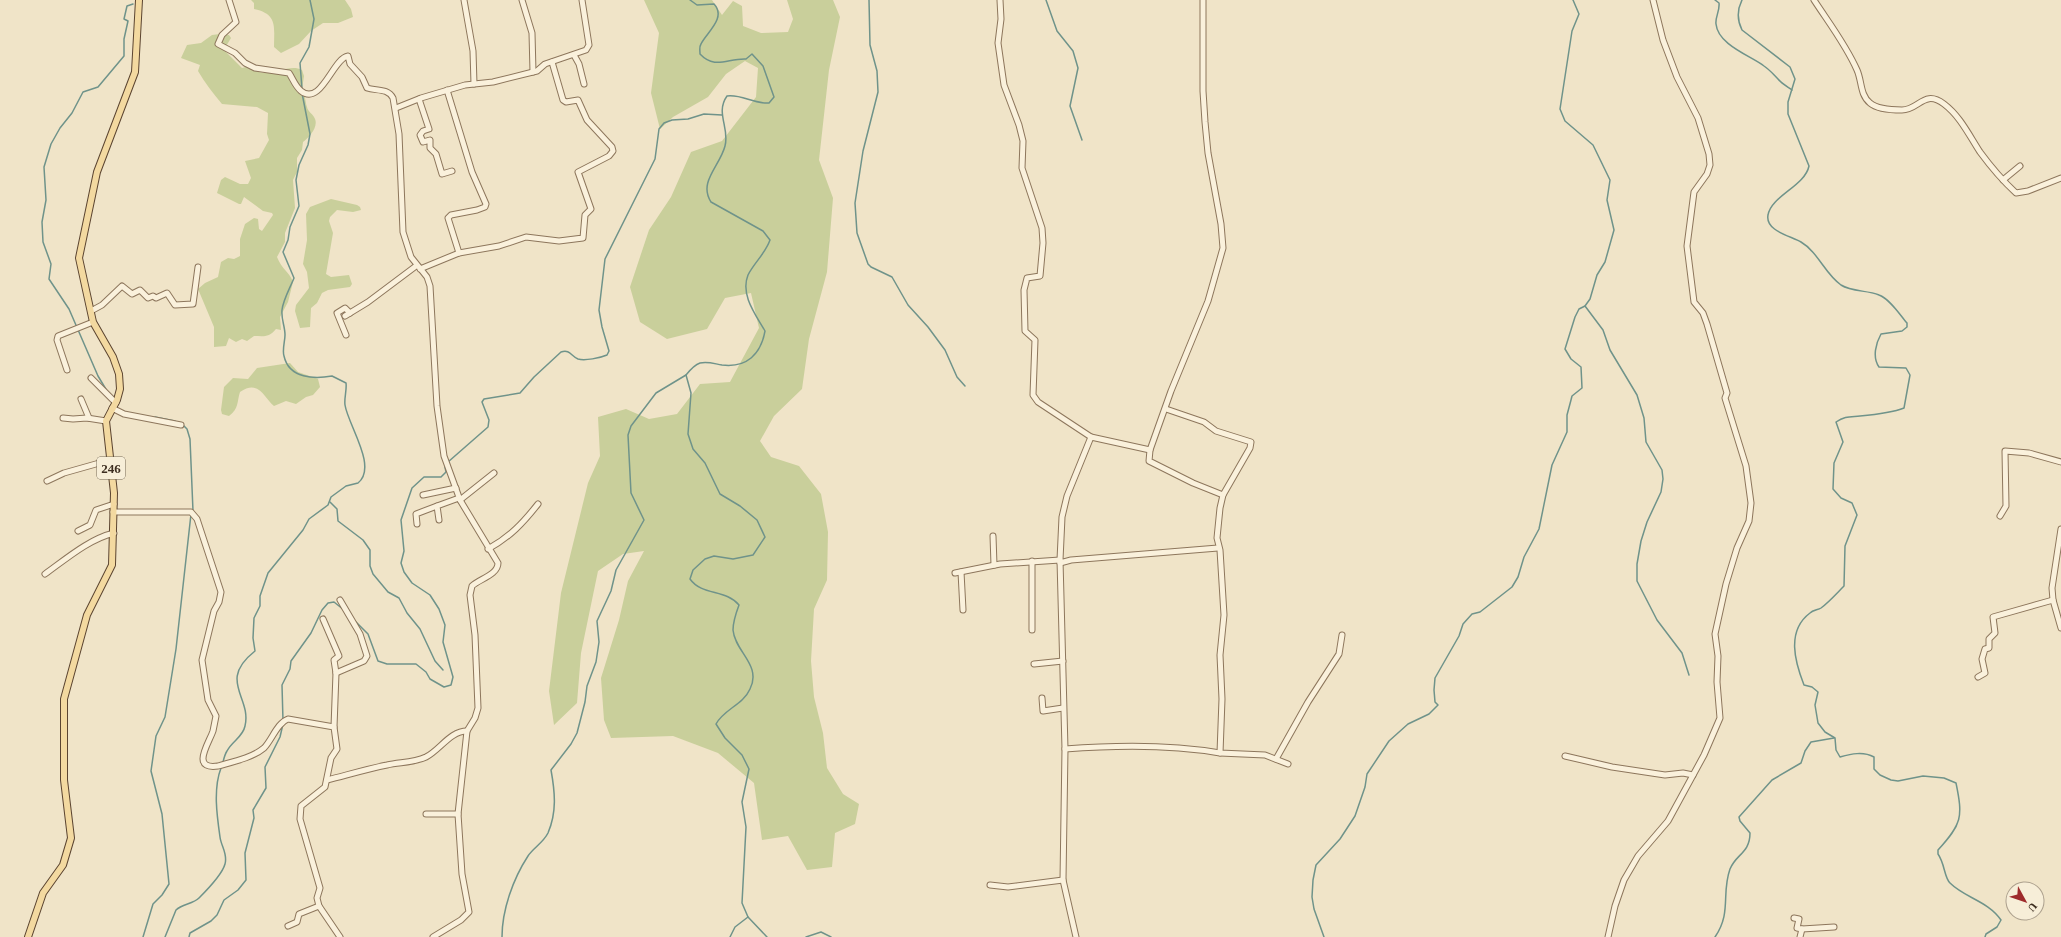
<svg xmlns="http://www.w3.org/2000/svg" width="2061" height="937" viewBox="0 0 2061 937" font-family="'Times New Roman',serif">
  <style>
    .green { fill: #c9cf9b }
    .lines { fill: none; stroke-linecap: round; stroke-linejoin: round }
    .stream { stroke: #6f938a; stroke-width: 1.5 }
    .minor-casing { stroke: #8d765c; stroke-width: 7 }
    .major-casing { stroke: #5b4430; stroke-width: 8 }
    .minor { stroke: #faf1dc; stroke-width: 5 }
    .major { stroke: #f3d9a0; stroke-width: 6 }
    .labels { text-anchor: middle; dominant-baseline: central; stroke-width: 3.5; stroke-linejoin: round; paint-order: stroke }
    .shield { fill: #f7eed8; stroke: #756857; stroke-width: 1 }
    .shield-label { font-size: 13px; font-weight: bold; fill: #3d2e20 }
  </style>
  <rect width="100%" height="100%" fill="#f0e4c8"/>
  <g class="green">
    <path d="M251 0H345L351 9 353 17 338 23H323L311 31 299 44 281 53 274 47C274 27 278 14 254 9V3Z"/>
    <polygon points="644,0 712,0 722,15 733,1 742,6 743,26 761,33 788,32 793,19 787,0 833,0 840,17 829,70 819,160 833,198 827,272 809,339 802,389 774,416 760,441 771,457 799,466 821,494 828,532 827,580 814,609 811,661 814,697 823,733 827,768 843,794 859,804 855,824 835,833 832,867 807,870 788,836 762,840 754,783 718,753 673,736 611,738 604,720 601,678 619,620 628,581 644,551 623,554 598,571 581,653 577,703 554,725 549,691 561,593 588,483 600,456 598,417 626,409 649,419 677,414 700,384 730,382 759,328 751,293 725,298 707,329 667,339 640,322 630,287 649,230 671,197 691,152 722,141 756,97 758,68 745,61 726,74 708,97 673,117 660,129 651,93 659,33"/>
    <path d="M220 34 229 35 231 38 225 48 226 52 242 68 249 66C267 83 286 62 302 70L304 76 302 89C305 92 305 101 307 107 308 112 312 113 314 117 320 126 309 137 303 142L302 150 297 158V172L293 180 295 208 285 233V242L277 257C282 270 289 271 293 282L288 302 280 317 281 330 276 329C269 338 263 336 254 336L247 341 242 339 236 342 229 338 226 346 214 347V327L198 289 205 283 218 277 221 262 228 258 234 259 240 256V239L245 224 254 218 258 219 259 229 262 231 273 215 272 213 263 211 244 197 241 204H239L217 193 221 180 225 177 240 184H248L251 178 245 161 259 158 269 140 267 134 268 113 257 107 222 104C213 93 205 83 198 71L200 65 181 58 187 45 201 43 212 35Z"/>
    <polygon points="331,199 357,205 360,207 361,210 353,212 337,210 330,217 329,221 333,233 326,274 331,277 349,275 352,284 350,287 328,290 322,293 317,303 311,308 310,327 300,328 295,311 296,305 309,288 307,272 303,264 307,240 306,214 310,207"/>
    <path d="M290 363 298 372 318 379 320 387 313 395 306 397 296 404 286 401 274 406C264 398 259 379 240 392 237 401 239 409 229 416L222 414 221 410 224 387 233 378 248 379 257 368Z"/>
  </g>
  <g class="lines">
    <g class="stream">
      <path d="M690 0 697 5 714 4C727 18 706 33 701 44 699 47 700 50 700 54 715 70 728 58 746 59L752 54 763 66 774 97 769 103C753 104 742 94 727 96 715 113 730 128 725 146 720 166 698 182 711 202L763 231 770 240C765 254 754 263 748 275 740 295 756 315 765 331 761 354 747 368 722 365 715 364 708 361 700 363 694 365 690 370 686 375L691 393 688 434 693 449 705 463 720 494 740 506 757 520 765 537 753 555 733 559 714 556 705 559 693 570 690 579C702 596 726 589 739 605 736 613 733 621 733 630 735 652 762 665 750 689 743 705 724 709 716 724L725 738 742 755 749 769 742 802 746 827 742 903 748 917 767 937"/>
      <polyline points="869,0 870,45 877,71 878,92 863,151 855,203 857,233 868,264 871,267 892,277 908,305 928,327 945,350 957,377 965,386"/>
      <polyline points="1046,0 1057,31 1073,51 1078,68 1070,106 1082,140"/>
      <path d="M1715 0 1719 3C1720 11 1715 17 1716 24 1718 45 1751 56 1764 66 1770 70 1773 74 1778 79 1781 83 1788 87 1792 90"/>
      <path d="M1742 0C1737 10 1737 20 1742 30L1790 67 1795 79 1788 102V114L1809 166C1805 186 1771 196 1768 215 1765 231 1791 236 1801 242 1818 252 1825 274 1841 285 1852 292 1867 290 1879 295 1890 299 1900 315 1907 323V327L1902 331 1881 334C1876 343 1872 357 1879 367L1906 368 1910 375 1904 408C1894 412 1871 415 1860 416 1850 417 1845 416 1836 422L1843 442 1834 463 1833 489 1841 498 1852 503 1857 515 1845 546 1844 586C1837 593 1829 602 1821 608 1818 610 1813 610 1810 613 1786 631 1795 662 1804 685L1812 687 1818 692 1815 705 1818 723 1825 732 1835 738 1836 750 1840 757C1851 754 1863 751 1874 757V769L1880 775 1891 780 1898 781 1923 776 1944 778 1956 783C1963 817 1962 824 1938 850V854C1945 864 1944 877 1950 883 1965 898 1988 901 2001 920L1997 927 1986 934 1985 937"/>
      <polyline points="302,89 300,63 309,47 314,19 310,0"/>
      <polyline points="1585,306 1603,330 1610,350 1637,395 1644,418 1646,442 1662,470 1663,479 1661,492 1647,522 1641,541 1637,564 1637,581 1657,620 1682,653 1689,675"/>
      <polyline points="107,391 98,376 69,309 49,279 51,264 43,242 42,222 46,200 44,167 51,144 60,128 72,113 83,92 98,87 124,56 124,39 128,21 124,19 127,6 133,4"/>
      <polyline points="155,417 175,421"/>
      <polyline points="182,424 187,429 190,439 193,511"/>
      <path d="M448 462 488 427 489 420 482 402 484 399 520 393 534 377 561 352C570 349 571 356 578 359 585 361 600 358 607 355L609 351 602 327 599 310 605 259 655 159 659 129 664 123 672 120 688 119 704 114 722 115"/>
      <polyline points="330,502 337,509 338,521 363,540 370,550 370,566 373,574 388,592 399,598 407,613 420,629 435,661 443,670"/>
      <polyline points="355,621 368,634 378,661 387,664 416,664 426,672 430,679 444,687 451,685 453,677 443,642 445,625 439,609 430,595 412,583 404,572 401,563 404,551 401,520 412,488 424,477 441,477 446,472 445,467"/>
      <polyline points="283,721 282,685 290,669 291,661 311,633 322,610 328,603 334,602 344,610"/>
      <path d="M223 762C224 758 225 754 227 751 232 741 243 737 245 726 252 697 217 681 255 651L253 638 254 618 260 606V596L268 573 303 530 309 519 328 505 331 497 346 486 358 483C378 467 348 425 345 405 344 398 347 390 346 383L332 376C315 379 289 379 284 356 282 350 285 341 285 335 285 326 281 319 282 310 283 300 290 288 294 278L283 252 288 240 290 227 299 206 296 180 299 165 308 145 310 134 302 93"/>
      <polyline points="143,937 153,904 162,895 169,884 162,814 151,771 156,736 165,717 176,649 191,514"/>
      <path d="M165 937 176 910C182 904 193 904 199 898 208 889 222 875 225 864 228 854 221 846 220 837 217 816 213 789 221 768"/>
      <polyline points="189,937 190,933 211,921 217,915 224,900 238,890 246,880 245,853 254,818 253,810 266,788 265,767 280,737 283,724"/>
      <path d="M502 937C502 910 513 879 528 856 533 848 543 843 548 833 557 812 555 792 551 770L571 744 577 733 585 702 587 686 596 662 599 642 597 621 611 591 616 570 644 520 631 493 628 435 631 426 656 393 686 375"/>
      <polyline points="730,937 735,927 748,917"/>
      <polyline points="806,937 821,932 831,937"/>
      <polyline points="1324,937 1314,909 1312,897 1313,880 1316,865 1340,839 1355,816 1365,787 1367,774 1389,741 1408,724 1429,714 1438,705 1435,702 1434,690 1435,678 1459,636 1463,624 1472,614 1480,612 1512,587 1518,577 1524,557 1539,529 1552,465 1567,432 1567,415 1571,400 1572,396 1582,388 1581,367 1571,359 1565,349 1575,317 1579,309 1585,306 1590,299 1597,275 1605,262 1614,230 1607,200 1610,180 1593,145 1565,121 1560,109 1572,31 1579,14 1573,0"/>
      <path d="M1715 937C1732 912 1721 894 1730 869 1736 854 1750 853 1750 833L1740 821 1739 817 1772 780 1801 763 1805 751 1811 742 1834 738"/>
    </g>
    <defs>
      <g id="minor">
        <path d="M229 0 236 22 222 35 218 44 235 53 245 63 255 68 289 73C293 79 295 86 301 91 321 107 333 58 348 56L350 64 362 77 367 88C376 91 388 88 393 98L399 134 403 232 411 257 427 277 430 286 437 406 444 456 460 500 498 563C498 575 479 579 472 586L470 595 475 635 478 708 475 718 467 731 458 814 462 874 469 912 461 920 433 937"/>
        <polyline points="464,0 473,51 474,84"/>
        <polyline points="522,0 532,33 533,72"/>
        <polyline points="1000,0 1001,19 998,43 1004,85 1019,125 1023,141 1022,168 1042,228 1043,243 1040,276 1027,278 1024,290 1025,331 1035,340 1033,395 1038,402 1091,437"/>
        <path d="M1814 0C1829 23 1846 45 1857 70 1862 81 1860 95 1870 103 1877 109 1893 110 1902 110 1919 110 1924 89 1944 104 1960 116 1969 135 1980 152 1991 167 2002 180 2016 193L2028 191 2061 178"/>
        <polyline points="574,55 579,64 584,84"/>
        <polyline points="447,90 472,172 486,204 485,207 477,210 451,215 448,218 459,253"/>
        <polyline points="419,99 429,129 423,131 420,135 423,142 430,140 430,148 436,154 442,174 452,171"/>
        <polyline points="396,108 421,98 465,85 493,82 537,71 545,64 586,50 589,45 582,0"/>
        <polyline points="2003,180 2020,166"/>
        <polyline points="420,269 459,253 499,246 526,237 559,241 583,238 585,215 591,209 578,172 609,156 613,151 612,147 587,120 578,100 566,102 563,100 552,62"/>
        <polyline points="91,311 102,305 122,286 132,294 140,290 148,298 153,296 156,298 167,293 175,305 193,304 198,267"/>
        <polyline points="345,316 368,302 416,266"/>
        <polyline points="346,335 337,313 345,308 350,313"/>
        <polyline points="67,370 57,340 58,336 93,322"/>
        <polyline points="91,378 116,403"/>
        <polyline points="81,399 89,418"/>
        <polyline points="112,408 124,414 181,425"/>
        <polyline points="1166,409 1204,422 1216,431 1251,442 1250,448 1223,495 1220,508 1217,538 1220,550 1224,615 1220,655 1222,699 1220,753 1265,755 1288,764"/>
        <polyline points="63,418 73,419 87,418 106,421"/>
        <polyline points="1150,450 1149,461 1193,483 1223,495"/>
        <polyline points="47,481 64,473 110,460"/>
        <polyline points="423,495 456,488"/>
        <polyline points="460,500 494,473"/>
        <path d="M113 512H191L197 519 221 592 219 602 214 611 202 660 208 700 216 716C215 721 214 726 213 731 209 743 190 770 218 766 232 762 252 758 264 748 272 740 277 723 288 719L334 727 337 749 331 758 325 787 301 806 300 819 320 888 317 898 319 906 340 937"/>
        <polyline points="2000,516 2006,506 2005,451 2029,453 2061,462"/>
        <polyline points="439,520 437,506 459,498"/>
        <polyline points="417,524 416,514 437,506"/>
        <polyline points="2061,529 2052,588 2053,600 2061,628"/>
        <polyline points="78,531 90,525 96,510 114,504"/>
        <polyline points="993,536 994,565"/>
        <path d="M488 549C510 537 523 523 538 504"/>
        <polyline points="1060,563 1071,560 1218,548"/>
        <polyline points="961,572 963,610"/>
        <polyline points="955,573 1000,564 1060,560"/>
        <path d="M45 574C66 559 89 539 114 533"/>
        <polyline points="323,619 339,656 334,660 336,673 334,727"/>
        <polyline points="1032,630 1032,561"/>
        <polyline points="1034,664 1063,661"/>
        <polyline points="336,673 364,661 367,656 360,634 340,600"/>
        <polyline points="1978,677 1985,673 1982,659 1985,649 1989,648 1989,639 1995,633 1993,617 2053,600"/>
        <polyline points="1042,698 1043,711 1063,708"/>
        <path d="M1065 749C1116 745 1169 744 1220 753"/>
        <polyline points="1565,756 1612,767 1665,775 1683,773 1693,775"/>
        <polyline points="1276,759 1308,702 1339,654 1342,635"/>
        <path d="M327 780C347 775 367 769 387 765 400 762 413 763 426 757 440 750 450 731 467 731"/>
        <polyline points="426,814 458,814"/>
        <polyline points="990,885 1008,887 1063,880"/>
        <polyline points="1794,918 1799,919 1797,928 1802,929 1800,937"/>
        <polyline points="288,926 297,922 299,914 319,906"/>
        <polyline points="1802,929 1834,927"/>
        <polyline points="1076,937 1063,880 1065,749 1060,560 1062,517 1067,496 1091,437 1150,450 1171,391 1208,301 1223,248 1221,224 1208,153 1205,122 1203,91 1203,0"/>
        <polyline points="1608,937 1615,906 1624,880 1638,856 1668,821 1704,755 1720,718 1717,682 1718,656 1715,634 1726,584 1737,548 1749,521 1751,503 1746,466 1725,398 1727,393 1707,324 1703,313 1694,302 1687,246 1694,192 1707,174 1710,165 1709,154 1698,118 1677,77 1663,40 1653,0"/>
      </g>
      <polyline id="major" points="28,937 43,893 63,865 71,838 64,780 64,699 87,615 112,565 114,493 106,421 117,400 120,389 119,374 113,357 93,322 79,258 97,172 135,72 139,0"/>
    </defs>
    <use href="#minor" class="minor-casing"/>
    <use href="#major" class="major-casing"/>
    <use href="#minor" class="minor"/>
    <use href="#major" class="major"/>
  </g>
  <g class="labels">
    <rect class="shield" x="97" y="457" width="28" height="22" rx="3"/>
    <g class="shield-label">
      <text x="111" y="468">246</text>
    </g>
  </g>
  <g transform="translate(2025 901) rotate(130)"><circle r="19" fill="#f7eed8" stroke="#ada18e"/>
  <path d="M0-3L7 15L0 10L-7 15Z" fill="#9e2a2b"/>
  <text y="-6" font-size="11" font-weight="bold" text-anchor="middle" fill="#3d2e20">U</text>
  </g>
</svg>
